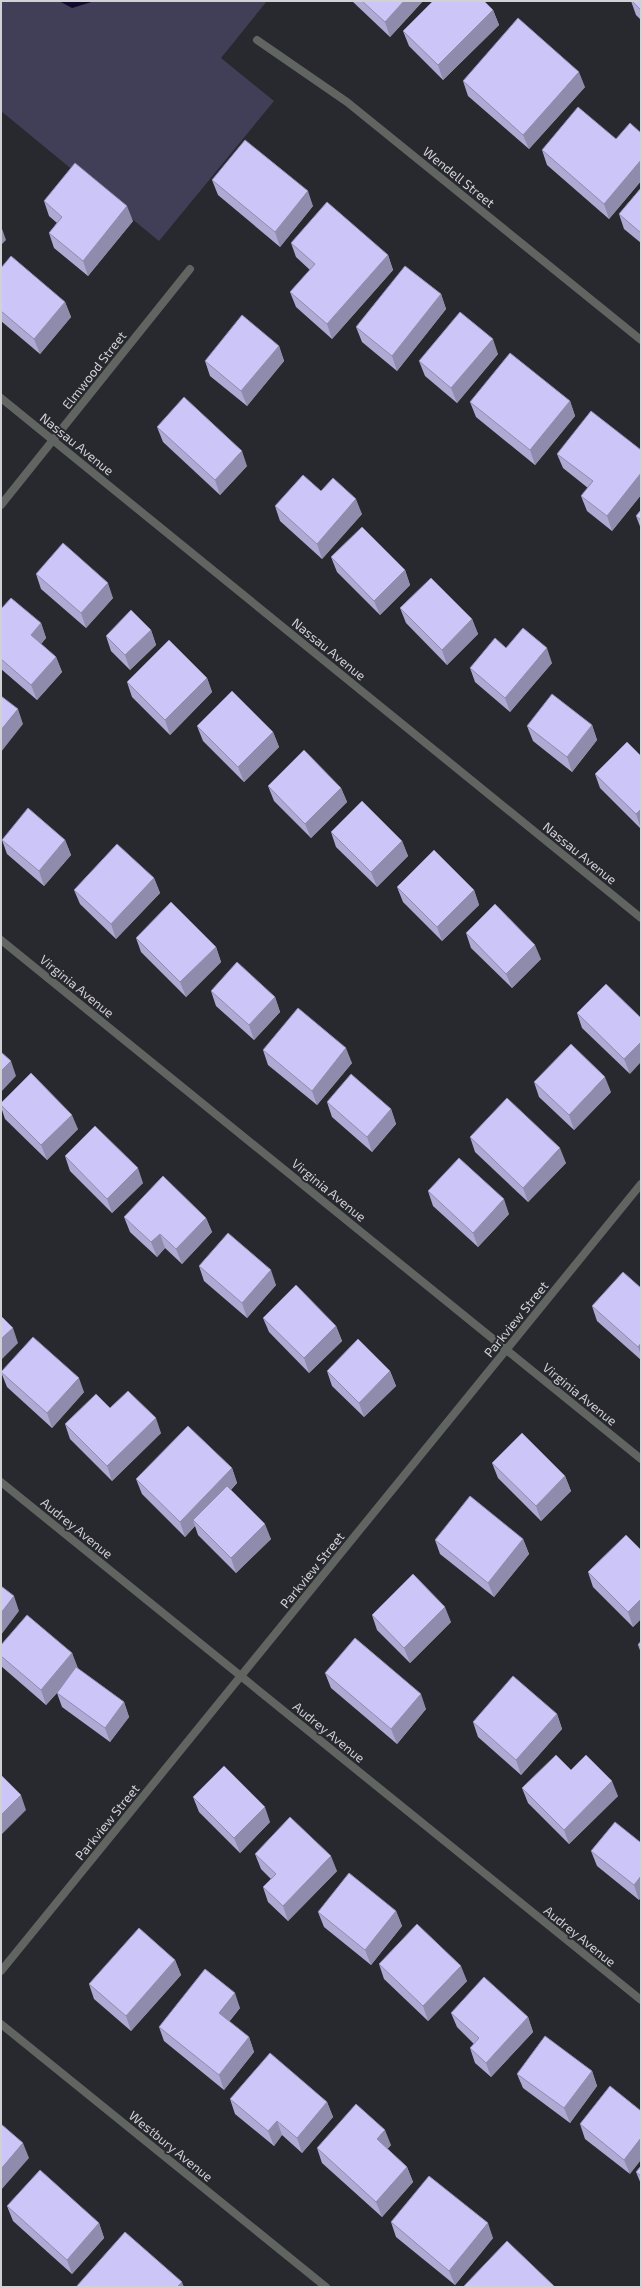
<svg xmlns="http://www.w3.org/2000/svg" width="642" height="2288" viewBox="0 0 642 2288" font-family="'Exo 2',sans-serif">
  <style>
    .green { fill: #413f58 }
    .water { fill: #120a2d }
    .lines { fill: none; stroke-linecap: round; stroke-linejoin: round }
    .minor { stroke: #616562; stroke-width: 8 }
    .wall { fill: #afaad4 }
    .shaded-wall { fill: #8e8bad }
    .building { fill: #cbc6f7; stroke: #8e8bad }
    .labels { text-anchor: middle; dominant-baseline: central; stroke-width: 4; stroke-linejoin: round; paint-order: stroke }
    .street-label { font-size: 13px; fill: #d1d1d6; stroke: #28282f }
  </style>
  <rect width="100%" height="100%" fill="#28282f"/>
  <polygon class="green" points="1,1 267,1 221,58 274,101 159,241 1,111"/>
  <polygon class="water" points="59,1 95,1 72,8"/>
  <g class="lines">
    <g class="minor">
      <polyline points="257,40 347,102 641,340"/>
      <polyline points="1,398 641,918"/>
      <polyline points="1,505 190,269"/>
      <polyline points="1,940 641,1459"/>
      <polyline points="1,1482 641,2000"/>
      <polyline points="1,1971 641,1184"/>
      <polyline points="1,2024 326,2287"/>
    </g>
  </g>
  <g class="wall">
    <polygon points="352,1 423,1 390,37"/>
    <polygon points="631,1 641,1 641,20 636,15"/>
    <polygon points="493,10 499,25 443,80 409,46 403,31"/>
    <polygon points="463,81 585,87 529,149 468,96"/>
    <polygon points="641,133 641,181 609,219 547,165 542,150 616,139"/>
    <polygon points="212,180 313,206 280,247 218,195"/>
    <polygon points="641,188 641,243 624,229 619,214"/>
    <polygon points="44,201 133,221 88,276 54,248 49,233 57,223 49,216"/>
    <polygon points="291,243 388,255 393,270 332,339 296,307 290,292 310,270 296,257"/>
    <polygon points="1,268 65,302 71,317 40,354 1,321"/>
    <polygon points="441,294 446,309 397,371 362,342 356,327"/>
    <polygon points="279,346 284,361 247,406 210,376 205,361"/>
    <polygon points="498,354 457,403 425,376 419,361"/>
    <polygon points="570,401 575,416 535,465 476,417 470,402"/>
    <polygon points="157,427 247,466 220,495 163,442"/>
    <polygon points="641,450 641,495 612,531 587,511 581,496 588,488 563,468 557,454"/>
    <polygon points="321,491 362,514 322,559 280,521 275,506"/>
    <polygon points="641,510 641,529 636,516"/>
    <polygon points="331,557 405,570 410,585 380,615 337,572"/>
    <polygon points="36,574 113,598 86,628 41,589"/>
    <polygon points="400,608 472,619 478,634 447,665 406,623"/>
    <polygon points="1,609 41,623 46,638 41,644 56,657 62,672 37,700 1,669"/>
    <polygon points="151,630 156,645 130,670 111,651 106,636"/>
    <polygon points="506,648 552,663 510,712 475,682 470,668"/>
    <polygon points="207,678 212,692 170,735 132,697 127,682"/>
    <polygon points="592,725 597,740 572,772 533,741 527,726"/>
    <polygon points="197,726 273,732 279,747 244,782 203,741"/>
    <polygon points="641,756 641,829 600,788 595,774"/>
    <polygon points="268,786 341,788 347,802 311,838 274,801"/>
    <polygon points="331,832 402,841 408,856 377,887 336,847"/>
    <polygon points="2,840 65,840 71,855 44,886 7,854"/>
    <polygon points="154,878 160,893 116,939 80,904 74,890"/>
    <polygon points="397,887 474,890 479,905 442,941 403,902"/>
    <polygon points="466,933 541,959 512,988 471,948"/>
    <polygon points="136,938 216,947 221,962 186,997 141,952"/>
    <polygon points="606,984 630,1074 582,1028 577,1013"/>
    <polygon points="211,991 275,997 280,1012 254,1040 216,1006"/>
    <polygon points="263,1050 352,1063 317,1105 268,1065"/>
    <polygon points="534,1082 611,1092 574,1130 539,1097"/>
    <polygon points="327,1102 391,1109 396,1124 372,1152 332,1117"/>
    <polygon points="1,1103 78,1129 47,1160 5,1119 1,1107"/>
    <polygon points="470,1137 566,1163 528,1202 475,1152"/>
    <polygon points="65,1156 143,1183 112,1213 70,1171"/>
    <polygon points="428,1191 509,1214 478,1247 433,1206"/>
    <polygon points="124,1217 206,1218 212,1232 182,1264 165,1248 157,1257 130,1232"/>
    <polygon points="199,1266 276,1285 247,1318 204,1281"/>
    <polygon points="641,1288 641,1360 597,1321 592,1306"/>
    <polygon points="263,1318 336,1326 342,1341 309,1373 269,1332"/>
    <polygon points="327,1371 390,1371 396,1386 364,1417 332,1386"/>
    <polygon points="1,1372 84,1392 52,1428 7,1387"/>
    <polygon points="110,1408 161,1433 112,1481 70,1439 65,1424"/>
    <polygon points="492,1463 565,1476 571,1491 541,1521 498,1478"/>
    <polygon points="232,1468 237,1483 231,1490 271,1539 236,1573 198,1535 195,1526 185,1537 142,1494 136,1479"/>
    <polygon points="523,1539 529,1554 494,1597 440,1554 435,1540"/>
    <polygon points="641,1550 641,1619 633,1627 593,1587 588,1572"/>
    <polygon points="372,1615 451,1622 410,1663 377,1630"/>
    <polygon points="641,1641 641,1653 638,1645"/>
    <polygon points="1,1645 72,1653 77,1668 124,1702 129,1717 110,1742 62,1707 57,1693 46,1705 1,1666"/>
    <polygon points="325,1673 426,1709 397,1744 331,1688"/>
    <polygon points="557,1714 562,1729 521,1775 478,1737 473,1722"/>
    <polygon points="571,1770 618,1796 569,1844 528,1803 522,1788"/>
    <polygon points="193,1797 270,1822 240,1853 199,1812"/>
    <polygon points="640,1842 639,1900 597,1866 591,1851"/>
    <polygon points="255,1854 337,1871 288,1921 268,1902 263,1887 271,1879 261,1869"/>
    <polygon points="396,1911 402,1926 371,1965 324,1927 318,1912"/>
    <polygon points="175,1960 181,1975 131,2031 94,1999 89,1984"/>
    <polygon points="379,1964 467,1981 428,2021 384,1979"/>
    <polygon points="240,2008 229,2022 249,2037 254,2052 224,2090 164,2041 159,2027"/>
    <polygon points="451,2013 528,2017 533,2032 491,2077 475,2063 470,2048 474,2044 457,2027"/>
    <polygon points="592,2071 597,2086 570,2123 523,2088 517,2074"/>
    <polygon points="610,2086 630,2174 585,2139 580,2124"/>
    <polygon points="230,2099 327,2102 333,2117 302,2153 282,2135 274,2146 235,2114"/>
    <polygon points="391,2145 387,2149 407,2167 413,2182 382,2217 322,2163 317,2148"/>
    <polygon points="641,2166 641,2184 636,2172"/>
    <polygon points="7,2206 99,2223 104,2238 72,2274 13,2221"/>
    <polygon points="391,2222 493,2238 455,2285 396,2237"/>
  </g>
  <g class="shaded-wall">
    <polygon points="404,1 423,1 390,37 385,22"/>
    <polygon points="493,10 499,25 443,80 438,65"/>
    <polygon points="579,72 585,87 529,149 523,135"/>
    <polygon points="641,160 641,181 609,219 604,204"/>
    <polygon points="308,191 313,206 280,247 275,232"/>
    <polygon points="127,206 133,221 88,276 83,261"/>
    <polygon points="1,226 6,240 1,245"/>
    <polygon points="388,255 393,270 332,339 327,324"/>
    <polygon points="441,294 446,309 397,371 392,356"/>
    <polygon points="65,302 71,317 40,354 34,339"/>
    <polygon points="493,339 498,354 457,403 451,388"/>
    <polygon points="279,346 284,361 247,406 241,391"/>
    <polygon points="570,401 575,416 535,465 530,450"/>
    <polygon points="242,451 247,466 220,495 215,480"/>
    <polygon points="641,473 641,495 612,531 607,516"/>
    <polygon points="356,499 362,514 322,559 317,544"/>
    <polygon points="405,570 410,585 380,615 374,601"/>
    <polygon points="108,583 113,598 86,628 81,613"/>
    <polygon points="472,619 478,634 447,665 442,650"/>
    <polygon points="41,623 46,638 36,650 31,635"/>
    <polygon points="151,630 156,645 130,670 125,655"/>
    <polygon points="547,648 552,663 510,712 505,698"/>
    <polygon points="56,657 62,672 37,700 31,685"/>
    <polygon points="207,678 212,692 170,735 165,720"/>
    <polygon points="18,709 23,724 1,752 1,730"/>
    <polygon points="592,725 597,740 572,772 567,757"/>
    <polygon points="273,732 279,747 244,782 238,767"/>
    <polygon points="341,788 347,802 311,838 305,824"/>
    <polygon points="641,809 641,829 636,814"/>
    <polygon points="65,840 71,855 44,886 39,871"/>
    <polygon points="402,841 408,856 377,887 371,872"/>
    <polygon points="154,878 160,893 116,939 111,924"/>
    <polygon points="474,890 479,905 442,941 437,927"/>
    <polygon points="535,945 541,959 512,988 506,974"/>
    <polygon points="216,947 221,962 186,997 180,982"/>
    <polygon points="275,997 280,1012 254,1040 249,1025"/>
    <polygon points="641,1042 641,1062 630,1074 624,1059"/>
    <polygon points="346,1048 352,1063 317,1105 312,1091"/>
    <polygon points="11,1061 16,1076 1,1092 1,1071"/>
    <polygon points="605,1077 611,1092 574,1130 569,1115"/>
    <polygon points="391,1109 396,1124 372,1152 367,1137"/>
    <polygon points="72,1115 78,1129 47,1160 41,1145"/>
    <polygon points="560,1148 566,1163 528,1202 523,1188"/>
    <polygon points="138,1168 143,1183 112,1213 107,1199"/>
    <polygon points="504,1199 509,1214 478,1247 473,1233"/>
    <polygon points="206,1218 212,1232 182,1264 176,1249"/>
    <polygon points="160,1234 165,1248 157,1257 151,1242"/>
    <polygon points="271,1270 276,1285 247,1318 242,1303"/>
    <polygon points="336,1326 342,1341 309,1373 304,1358"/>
    <polygon points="13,1328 18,1343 1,1360 1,1339"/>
    <polygon points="641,1343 641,1355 638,1347"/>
    <polygon points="390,1371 396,1386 364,1417 359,1403"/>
    <polygon points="79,1378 84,1392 52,1428 47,1413"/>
    <polygon points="156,1418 161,1433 112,1481 107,1466"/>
    <polygon points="232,1468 237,1483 197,1524 193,1520 195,1526 185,1537 180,1522"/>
    <polygon points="565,1476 571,1491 541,1521 536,1506"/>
    <polygon points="265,1524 271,1539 236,1573 231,1558"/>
    <polygon points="523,1539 529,1554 494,1597 488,1583"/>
    <polygon points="14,1596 19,1611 1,1635 1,1613"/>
    <polygon points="641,1599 641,1619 633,1627 628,1612"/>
    <polygon points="445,1607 451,1622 410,1663 404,1648"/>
    <polygon points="72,1653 78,1668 46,1705 41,1690"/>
    <polygon points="421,1694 426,1709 397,1744 391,1729"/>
    <polygon points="124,1702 129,1717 110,1742 105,1728"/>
    <polygon points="557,1714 562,1729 521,1775 516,1760"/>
    <polygon points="612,1781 618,1796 569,1844 564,1830"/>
    <polygon points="21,1795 26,1810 1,1835 1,1815"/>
    <polygon points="265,1807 270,1822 240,1853 234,1838"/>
    <polygon points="331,1856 337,1871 288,1921 283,1906"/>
    <polygon points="641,1876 641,1898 639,1900 634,1885"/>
    <polygon points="396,1911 402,1926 371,1965 365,1950"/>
    <polygon points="175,1960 181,1975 131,2031 126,2016"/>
    <polygon points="461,1966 467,1981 428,2021 423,2006"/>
    <polygon points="235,1993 240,2008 224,2028 219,2013"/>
    <polygon points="528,2017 533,2032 491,2077 486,2063"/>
    <polygon points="249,2037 254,2052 224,2090 219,2075"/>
    <polygon points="592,2071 597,2086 570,2123 564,2108"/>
    <polygon points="327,2102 333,2117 302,2153 297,2138"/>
    <polygon points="277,2121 282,2135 274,2146 268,2131"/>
    <polygon points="385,2130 391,2145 383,2154 377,2139"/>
    <polygon points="641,2138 641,2160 630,2174 624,2160"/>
    <polygon points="23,2143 29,2158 1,2190 1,2169"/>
    <polygon points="407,2167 413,2182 382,2217 376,2202"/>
    <polygon points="99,2223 104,2238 72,2274 67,2260"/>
    <polygon points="488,2223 493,2238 455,2285 449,2271"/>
    <polygon points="182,2282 184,2287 177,2287"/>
  </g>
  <g class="building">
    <polygon points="362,1 404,1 385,22"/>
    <polygon points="433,1 484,1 493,10 438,65 403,31"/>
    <polygon points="632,1 641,1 641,10"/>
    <polygon points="518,18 579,72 523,135 463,81"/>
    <polygon points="578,107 616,139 630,123 641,133 641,160 604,204 542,150"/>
    <polygon points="245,140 308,191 275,232 212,180"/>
    <polygon points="75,163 127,206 83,261 49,233 62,217 44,201"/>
    <polygon points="641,188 641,233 619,214"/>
    <polygon points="327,202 388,255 327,324 290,292 315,264 291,243"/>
    <polygon points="11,256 65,302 34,339 1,311 1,268"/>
    <polygon points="405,266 441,294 392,356 356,327"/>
    <polygon points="460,312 493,339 451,388 419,361"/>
    <polygon points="242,315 279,346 241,391 205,361"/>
    <polygon points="510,353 570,401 530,450 470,402"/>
    <polygon points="184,397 242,451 215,480 157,427"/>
    <polygon points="591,411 641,450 641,473 607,516 581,496 593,481 557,454"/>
    <polygon points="303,475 321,491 333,478 356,499 317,544 275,506"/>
    <polygon points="641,510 641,520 636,516"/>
    <polygon points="362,527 405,570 374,601 331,557"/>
    <polygon points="63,543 108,583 81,613 36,574"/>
    <polygon points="431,578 472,619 442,650 400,608"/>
    <polygon points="11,598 41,623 31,635 56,657 31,685 1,659 1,609"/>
    <polygon points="131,610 151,630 125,655 106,636"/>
    <polygon points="523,628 547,648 505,698 470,668 495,638 506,648"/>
    <polygon points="169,640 207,678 165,720 127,682"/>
    <polygon points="232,691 273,732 238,767 197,726"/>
    <polygon points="552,694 592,725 567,757 527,726"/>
    <polygon points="1,696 18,709 1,730"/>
    <polygon points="627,742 641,756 641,809 636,814 595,774"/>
    <polygon points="304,750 341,788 305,824 268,786"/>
    <polygon points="362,801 402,841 371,872 331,832"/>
    <polygon points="28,808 65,840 39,871 2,840"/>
    <polygon points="117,844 154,878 111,924 74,890"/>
    <polygon points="434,850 474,890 437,927 397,887"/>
    <polygon points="171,902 216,947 180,982 136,938"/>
    <polygon points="495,904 535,945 506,974 466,933"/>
    <polygon points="237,962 275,997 249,1025 211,991"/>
    <polygon points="606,984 641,1018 641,1042 624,1059 577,1013"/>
    <polygon points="298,1008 346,1048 312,1091 263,1050"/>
    <polygon points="571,1044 605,1077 569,1115 534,1082"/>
    <polygon points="1,1052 11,1061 1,1071"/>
    <polygon points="31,1073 72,1115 41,1145 1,1105 1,1103"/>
    <polygon points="351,1074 391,1109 367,1137 327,1102"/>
    <polygon points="507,1098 560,1148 523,1188 470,1137"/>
    <polygon points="95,1126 138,1168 107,1199 65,1156"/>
    <polygon points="459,1158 504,1199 473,1233 428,1191"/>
    <polygon points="163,1176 206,1218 176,1249 160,1234 151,1242 124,1217"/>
    <polygon points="228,1233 271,1270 242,1303 199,1266"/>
    <polygon points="623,1272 641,1288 641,1343 638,1347 592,1306"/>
    <polygon points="296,1285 336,1326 304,1358 263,1318"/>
    <polygon points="1,1316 13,1328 1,1339"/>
    <polygon points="33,1337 79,1378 47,1413 1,1372"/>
    <polygon points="358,1339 390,1371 359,1403 327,1371"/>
    <polygon points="128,1391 156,1418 107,1466 65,1424 96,1394 110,1408"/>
    <polygon points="188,1426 232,1468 180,1522 136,1479"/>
    <polygon points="522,1433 565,1476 536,1506 492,1463"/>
    <polygon points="227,1486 265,1524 231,1558 193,1520"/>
    <polygon points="470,1496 523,1539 488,1583 435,1540"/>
    <polygon points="626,1535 641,1550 641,1599 628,1612 588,1572"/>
    <polygon points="413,1574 445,1607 404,1648 372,1615"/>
    <polygon points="1,1586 14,1596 1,1613"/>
    <polygon points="27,1615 72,1653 41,1690 1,1656 1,1645"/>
    <polygon points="355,1638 421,1694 391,1729 325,1673"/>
    <polygon points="641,1641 641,1647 638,1645"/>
    <polygon points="76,1667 124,1702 105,1728 57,1693"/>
    <polygon points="513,1676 557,1714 516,1760 473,1722"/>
    <polygon points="556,1755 571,1770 586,1755 612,1781 564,1830 522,1788"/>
    <polygon points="224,1766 265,1807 234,1838 193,1797"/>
    <polygon points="1,1775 21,1795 1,1815"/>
    <polygon points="290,1817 331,1856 283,1906 263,1887 276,1874 255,1854"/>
    <polygon points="615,1822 640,1842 641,1840 641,1876 634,1885 591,1851"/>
    <polygon points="349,1873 396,1911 365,1950 318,1912"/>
    <polygon points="417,1924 461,1966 423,2006 379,1964"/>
    <polygon points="139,1928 175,1960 126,2016 89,1984"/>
    <polygon points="205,1969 235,1993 219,2013 249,2037 219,2075 159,2027"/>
    <polygon points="484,1977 528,2017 486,2063 470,2048 479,2038 451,2013"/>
    <polygon points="545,2036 592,2071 564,2108 517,2074"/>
    <polygon points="270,2053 327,2102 297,2138 277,2121 268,2131 230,2099"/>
    <polygon points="610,2086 641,2111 641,2138 624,2160 580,2124"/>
    <polygon points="356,2104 385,2130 377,2139 407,2167 376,2202 317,2148"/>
    <polygon points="1,2124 23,2143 1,2169"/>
    <polygon points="641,2166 641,2176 636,2172"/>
    <polygon points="40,2170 99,2223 67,2260 7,2206"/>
    <polygon points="429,2176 488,2223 449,2271 391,2222"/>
    <polygon points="125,2232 182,2282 177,2287 76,2287"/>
    <polygon points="507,2241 555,2287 465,2287 464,2286"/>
  </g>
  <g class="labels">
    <g class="street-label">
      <text transform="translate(459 177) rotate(39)">Wendell Street</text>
      <text transform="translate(94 370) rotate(-52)">Elmwood Street</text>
      <text transform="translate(77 444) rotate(39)">Nassau Avenue</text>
      <text transform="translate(329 649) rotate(39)">Nassau Avenue</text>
      <text transform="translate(580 853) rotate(39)">Nassau Avenue</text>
      <text transform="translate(77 986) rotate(39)">Virginia Avenue</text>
      <text transform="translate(329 1190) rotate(39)">Virginia Avenue</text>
      <text transform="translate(516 1319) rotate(-51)">Parkview Street</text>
      <text transform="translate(580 1394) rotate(39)">Virginia Avenue</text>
      <text transform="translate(77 1528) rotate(39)">Audrey Avenue</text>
      <text transform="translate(312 1570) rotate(-51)">Parkview Street</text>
      <text transform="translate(329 1732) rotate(39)">Audrey Avenue</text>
      <text transform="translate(107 1822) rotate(-51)">Parkview Street</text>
      <text transform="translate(580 1936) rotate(39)">Audrey Avenue</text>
      <text transform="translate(171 2146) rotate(39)">Westbury Avenue</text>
    </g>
  </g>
  <rect width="642" height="2288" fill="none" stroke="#d1d1d6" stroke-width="4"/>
</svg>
